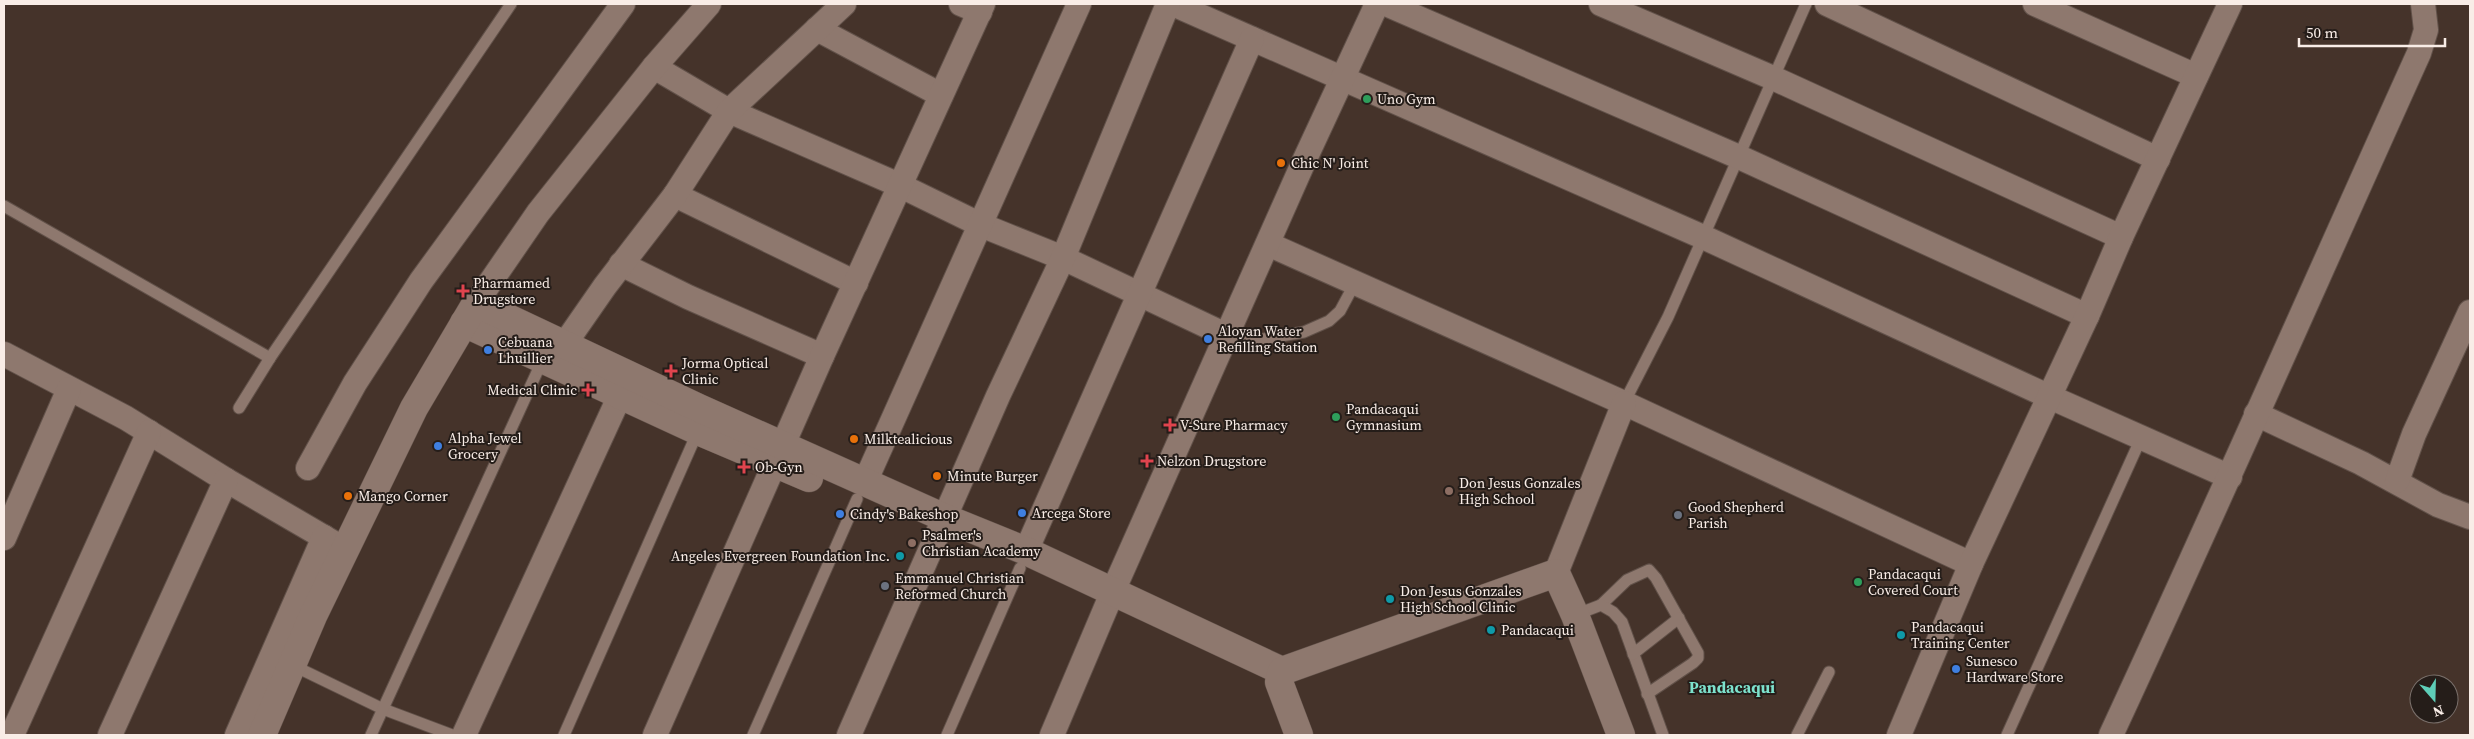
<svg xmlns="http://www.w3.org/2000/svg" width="2474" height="739" viewBox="0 0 2474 739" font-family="'Source Serif 4',serif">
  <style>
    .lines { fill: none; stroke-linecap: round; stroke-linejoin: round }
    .service-casing { stroke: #615149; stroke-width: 13 }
    .minor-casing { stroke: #615149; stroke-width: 26 }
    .tertiary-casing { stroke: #615149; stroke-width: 29 }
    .service { stroke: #8e786e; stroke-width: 11 }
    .minor { stroke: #8e786e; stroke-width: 24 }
    .tertiary { stroke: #8e786e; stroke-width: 28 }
    .leisure-dot { fill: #2e9e5b; stroke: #251d19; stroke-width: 2 }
    .food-dot { fill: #e8710a; stroke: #251d19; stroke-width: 2 }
    .health-dot { fill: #e0444e; stroke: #251d19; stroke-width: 2 }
    .shop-dot { fill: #3f7fe0; stroke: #251d19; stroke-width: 2 }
    .education-dot { fill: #8d6e63; stroke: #251d19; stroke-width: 2 }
    .worship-dot { fill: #6b7280; stroke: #251d19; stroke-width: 2 }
    .culture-dot { fill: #0f9aa8; stroke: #251d19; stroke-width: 2 }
    .labels { text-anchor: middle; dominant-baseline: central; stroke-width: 4; stroke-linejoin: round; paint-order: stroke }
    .poi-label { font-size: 14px; fill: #f9ede7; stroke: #251d19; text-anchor: start }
    .quarter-label { font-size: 16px; font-weight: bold; fill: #7de2cd; stroke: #251d19 }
  </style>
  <rect width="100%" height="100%" fill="#45332a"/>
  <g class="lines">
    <defs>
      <g id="service">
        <polyline points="4,206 270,358"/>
        <polyline points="1228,336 1258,340 1304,332 1329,321 1340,311 1355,283"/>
        <polyline points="1624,403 1668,317 1806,4"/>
        <polyline points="239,408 270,358 511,4"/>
        <polyline points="1601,605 1627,580 1649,570 1656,578 1698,653 1698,658 1693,663 1647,694"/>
        <polyline points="1575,615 1601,605 1613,612 1622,622 1663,735"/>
        <polyline points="1633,654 1679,618"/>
        <polyline points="292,665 383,709 452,735"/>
        <polyline points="371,735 543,359"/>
        <polyline points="564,735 698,431"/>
        <polyline points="753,735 857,499"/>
        <polyline points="947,735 1020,568"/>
        <polyline points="1797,735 1829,672"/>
        <polyline points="2007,735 2142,436"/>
      </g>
      <g id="minor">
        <polyline points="961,4 980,12"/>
        <polyline points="1173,4 1703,237 2050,397 2230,477"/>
        <polyline points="1386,4 1739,157 2087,316"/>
        <polyline points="1601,4 1773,78 2121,237"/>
        <polyline points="1827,4 2158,159"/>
        <polyline points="2035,4 2196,76"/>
        <polyline points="817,29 941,95"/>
        <polyline points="654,67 729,111 899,185 981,225 1063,258 1228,336"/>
        <polyline points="675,195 856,283"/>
        <polyline points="1268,244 1624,403 1971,564"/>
        <polyline points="621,264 688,297 822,356"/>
        <polyline points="476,303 538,213 654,67 709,4"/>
        <polyline points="564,345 605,286 675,195 729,111 844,4"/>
        <polyline points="4,354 126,418 226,480 346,550"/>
        <polyline points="2256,414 2361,463 2438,505 2470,517"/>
        <polyline points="308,468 355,383 421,281 623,4"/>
        <polyline points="2397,481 2414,434 2470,312"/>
        <polyline points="865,482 1079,4"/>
        <polyline points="4,538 69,389"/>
        <polyline points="1026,551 1252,39"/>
        <polyline points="1556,573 1624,403"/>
        <polyline points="12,735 149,432"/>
        <polyline points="110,735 226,480"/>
        <polyline points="237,735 324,537"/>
        <polyline points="464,735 628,378"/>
        <polyline points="655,735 822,356 983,4"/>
        <polyline points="849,735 998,396 1063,258 1168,4"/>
        <polyline points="1052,735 1113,591 1305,159 1377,4"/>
        <polyline points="1899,735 1971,564 2087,316 2121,237 2230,4"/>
        <path d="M2111 735C2216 509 2316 281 2419 53L2426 30 2423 4"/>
      </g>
      <g id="tertiary">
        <polyline points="464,323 698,431 809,478"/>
        <polyline points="262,735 313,616 414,408 476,303 699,408 945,518 1026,551 1282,671"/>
        <polyline points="1299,735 1279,682 1282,671 1556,573 1575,615 1621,735"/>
      </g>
    </defs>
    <use href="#service" class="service-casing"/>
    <use href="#minor" class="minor-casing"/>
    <use href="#tertiary" class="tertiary-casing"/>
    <use href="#service" class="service"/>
    <use href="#minor" class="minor"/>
    <use href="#tertiary" class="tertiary"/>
  </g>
  <g class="leisure-dot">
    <circle cx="1367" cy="99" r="5"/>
    <circle cx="1336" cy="417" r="5"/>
    <circle cx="1858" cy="582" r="5"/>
  </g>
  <g class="food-dot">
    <circle cx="1281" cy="163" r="5"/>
    <circle cx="854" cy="439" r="5"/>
    <circle cx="937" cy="476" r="5"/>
    <circle cx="348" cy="496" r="5"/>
  </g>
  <g class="health-dot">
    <path d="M460.5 283.5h5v5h5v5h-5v5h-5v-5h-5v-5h5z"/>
    <path d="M668.5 363.5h5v5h5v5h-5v5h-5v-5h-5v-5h5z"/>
    <path d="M585.5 382.5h5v5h5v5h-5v5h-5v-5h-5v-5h5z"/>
    <path d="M1167.5 417.5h5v5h5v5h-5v5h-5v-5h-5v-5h5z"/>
    <path d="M1144.5 453.5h5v5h5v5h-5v5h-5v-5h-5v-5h5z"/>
    <path d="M741.5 459.5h5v5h5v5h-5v5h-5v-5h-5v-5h5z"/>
  </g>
  <g class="shop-dot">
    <circle cx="1208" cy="339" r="5"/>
    <circle cx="488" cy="350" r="5"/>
    <circle cx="438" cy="446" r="5"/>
    <circle cx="1022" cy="513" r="5"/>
    <circle cx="840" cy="514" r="5"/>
    <circle cx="1956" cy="669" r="5"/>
  </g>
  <g class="education-dot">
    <circle cx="1449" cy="491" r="5"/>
    <circle cx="912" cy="543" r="5"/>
  </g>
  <g class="worship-dot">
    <circle cx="1678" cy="515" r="5"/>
    <circle cx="885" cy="586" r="5"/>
  </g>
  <g class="culture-dot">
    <circle cx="900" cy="556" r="5"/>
    <circle cx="1390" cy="599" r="5"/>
    <circle cx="1491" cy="630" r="5"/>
    <circle cx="1901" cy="635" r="5"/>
  </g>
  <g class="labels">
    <g class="poi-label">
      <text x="1377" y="99">Uno Gym</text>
      <text x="1291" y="163">Chic N' Joint</text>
      <text x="473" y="283">Pharmamed<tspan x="473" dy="16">Drugstore</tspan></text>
      <text x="1218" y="331">Aloyan Water<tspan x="1218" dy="16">Refilling Station</tspan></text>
      <text x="498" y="342">Cebuana<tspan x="498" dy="16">Lhuillier</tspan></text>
      <text x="682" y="363">Jorma Optical<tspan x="682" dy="16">Clinic</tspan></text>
      <text x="577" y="390" text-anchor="end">Medical Clinic</text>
      <text x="1346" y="409">Pandacaqui<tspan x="1346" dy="16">Gymnasium</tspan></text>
      <text x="1180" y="425">V-Sure Pharmacy</text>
      <text x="448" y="438">Alpha Jewel<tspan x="448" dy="16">Grocery</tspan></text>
      <text x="864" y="439">Milktealicious</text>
      <text x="1157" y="461">Nelzon Drugstore</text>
      <text x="755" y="467">Ob-Gyn</text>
      <text x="947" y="476">Minute Burger</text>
      <text x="1459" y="483">Don Jesus Gonzales<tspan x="1459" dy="16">High School</tspan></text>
      <text x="358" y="496">Mango Corner</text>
      <text x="1688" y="507">Good Shepherd<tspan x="1688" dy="16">Parish</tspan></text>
      <text x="1032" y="513">Arcega Store</text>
      <text x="850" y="514">Cindy's Bakeshop</text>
      <text x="922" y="535">Psalmer's<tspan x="922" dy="16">Christian Academy</tspan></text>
      <text x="890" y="556" text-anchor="end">Angeles Evergreen Foundation Inc.</text>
      <text x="1868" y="574">Pandacaqui<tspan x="1868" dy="16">Covered Court</tspan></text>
      <text x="895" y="578">Emmanuel Christian<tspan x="895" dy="16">Reformed Church</tspan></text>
      <text x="1400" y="591">Don Jesus Gonzales<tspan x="1400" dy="16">High School Clinic</tspan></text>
      <text x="1911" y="627">Pandacaqui<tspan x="1911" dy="16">Training Center</tspan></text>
      <text x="1501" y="630">Pandacaqui</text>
      <text x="1966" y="661">Sunesco<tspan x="1966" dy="16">Hardware Store</tspan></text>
    </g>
    <g class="quarter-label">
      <text x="1732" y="687">Pandacaqui</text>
    </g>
  </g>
  <rect width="2474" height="739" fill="none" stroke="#f9ede7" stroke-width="10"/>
  <g transform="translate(2434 699) rotate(160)"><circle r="24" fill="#251d19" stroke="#7a706b"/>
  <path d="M0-4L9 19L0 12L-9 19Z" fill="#5eceb8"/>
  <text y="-8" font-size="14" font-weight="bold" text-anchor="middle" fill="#f9ede7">N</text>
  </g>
  <path d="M2299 38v8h146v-8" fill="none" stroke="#f9ede7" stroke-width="2.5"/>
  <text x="2306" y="38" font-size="15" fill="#f9ede7" stroke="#251d19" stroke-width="4" paint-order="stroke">50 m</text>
</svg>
